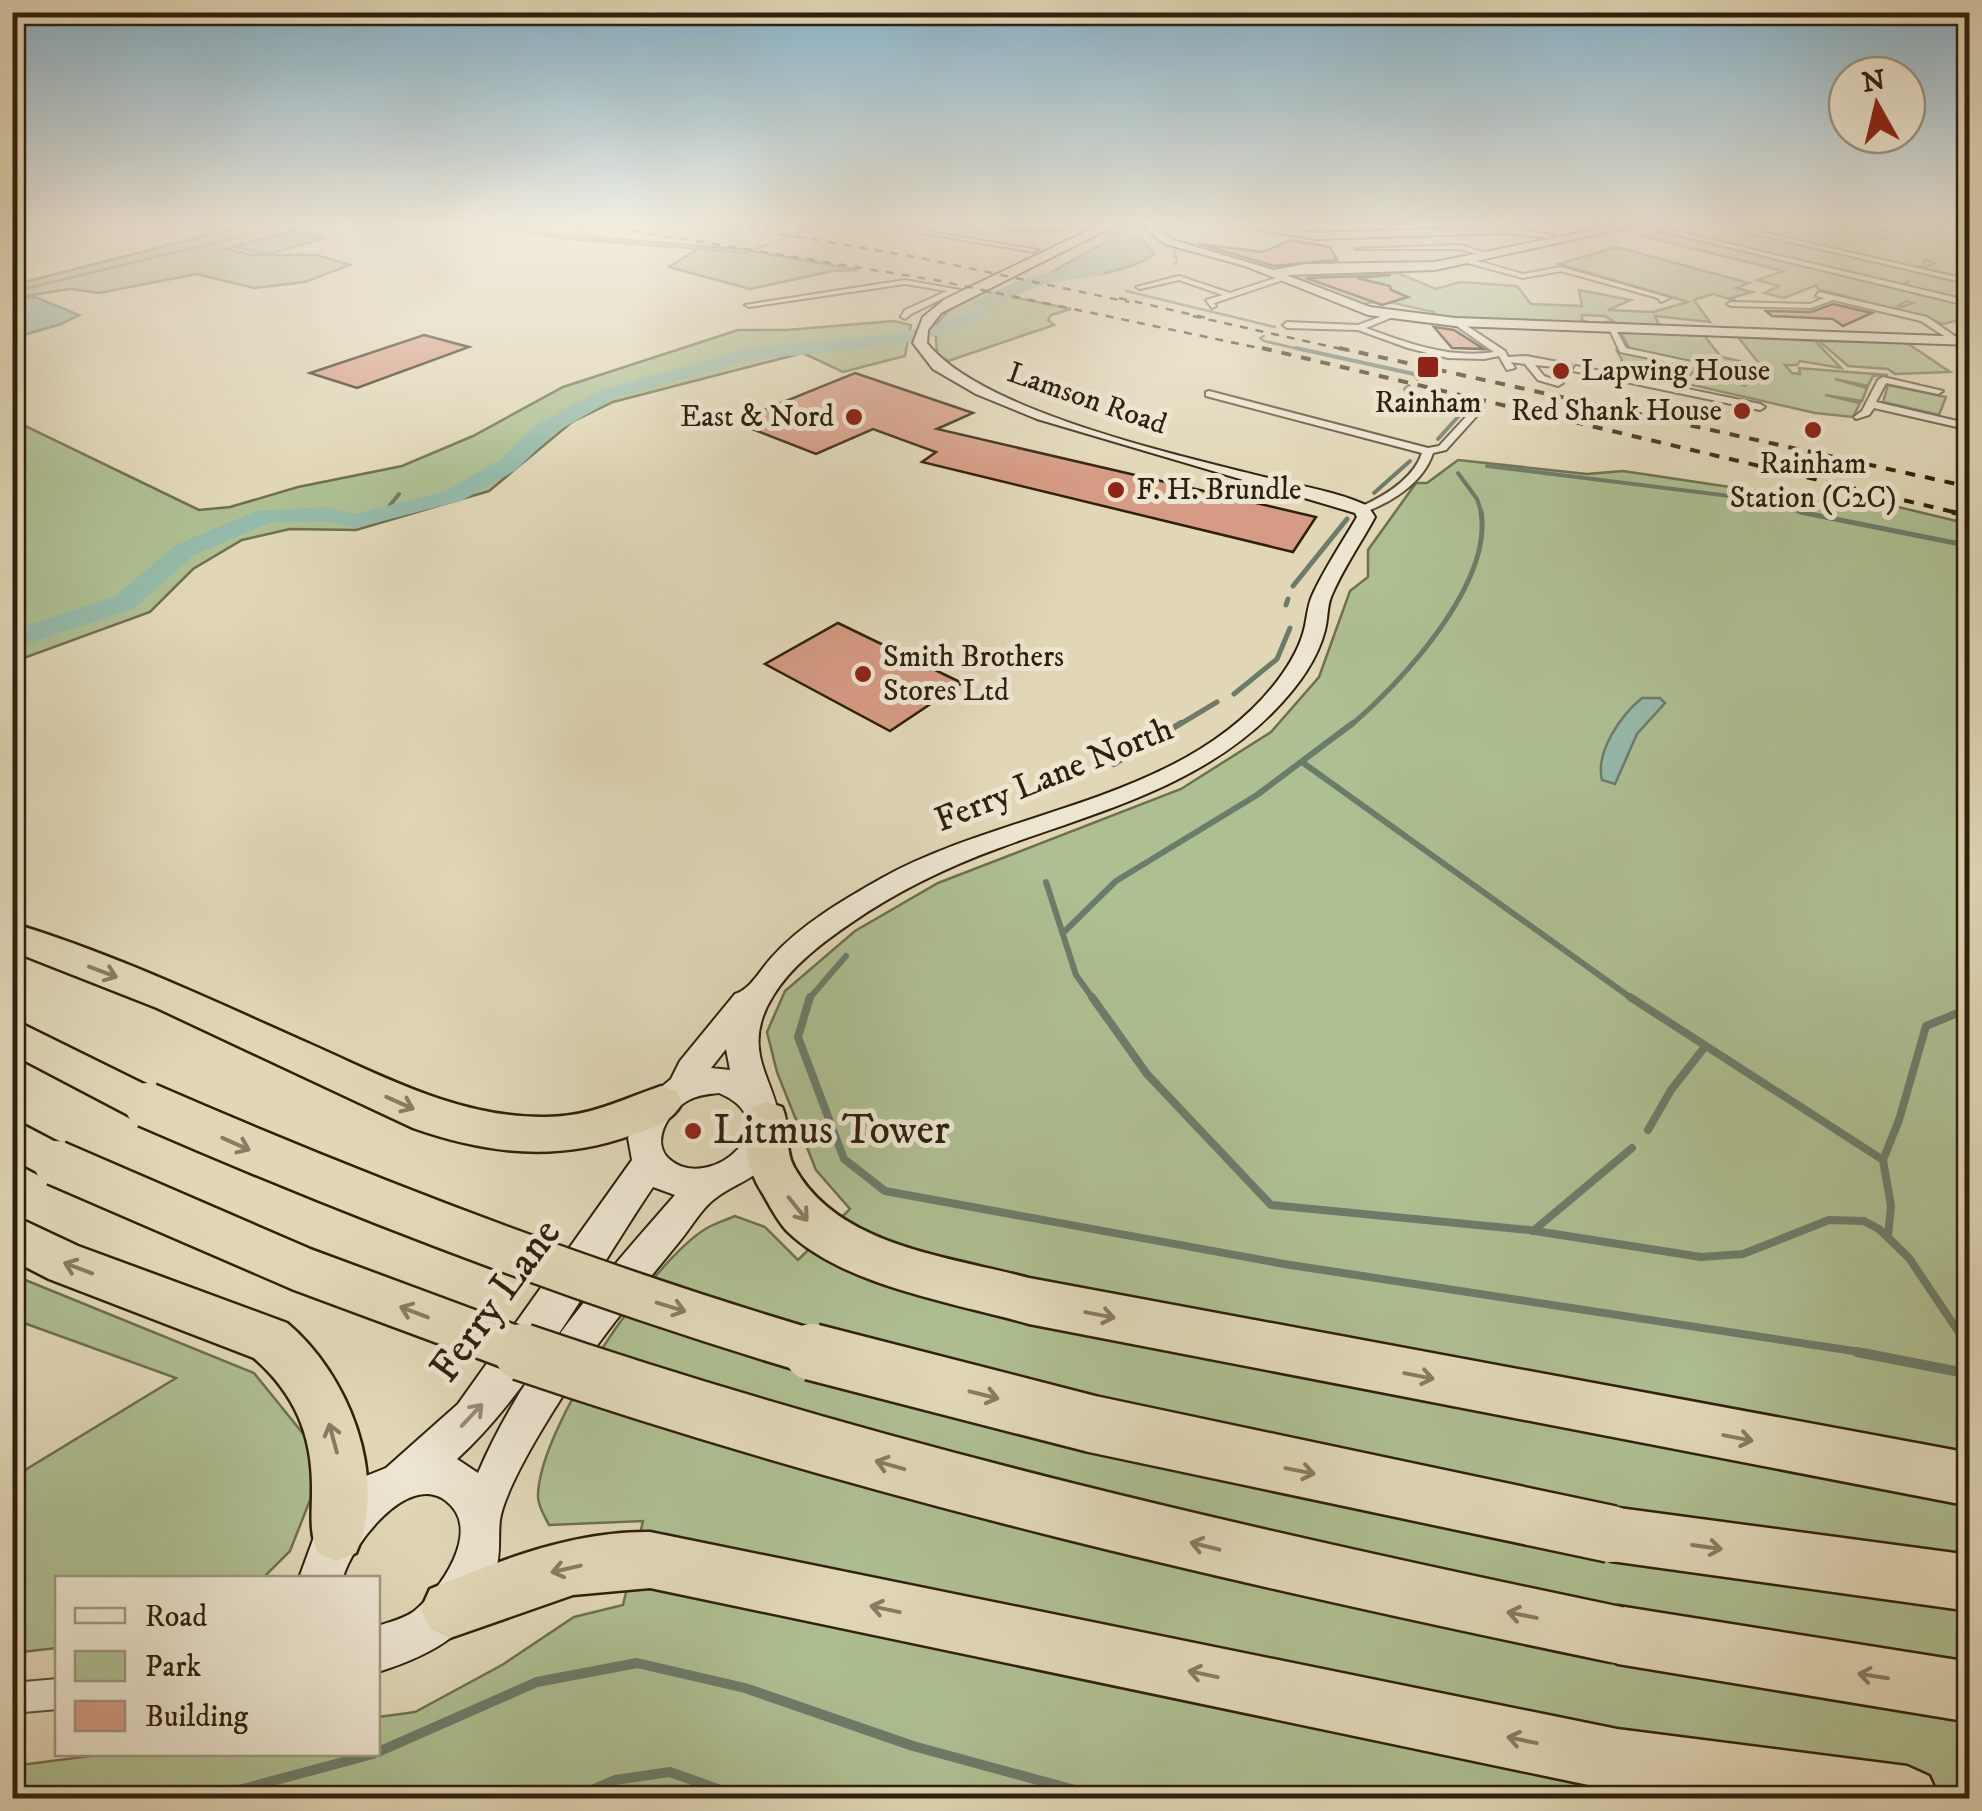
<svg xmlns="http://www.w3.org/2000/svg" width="1982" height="1811" viewBox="0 0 1982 1811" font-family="'IM FELL DW Pica',serif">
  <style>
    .green { fill: #aebf92; stroke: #6e7050; stroke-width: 2.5 }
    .water { fill: #95baaa; stroke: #6c7c6b; stroke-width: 2.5 }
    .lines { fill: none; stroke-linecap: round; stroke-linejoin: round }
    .stream-far5 { stroke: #6c7c6b; stroke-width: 2.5 }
    .stream-far4 { stroke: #6c7c6b; stroke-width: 4 }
    .stream-far3 { stroke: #6c7c6b; stroke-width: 5 }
    .stream-far2 { stroke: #6c7c6b; stroke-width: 6 }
    .stream-far1 { stroke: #6c7c6b; stroke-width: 8 }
    .stream { stroke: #6c7c6b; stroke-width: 10 }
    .river { fill: #95baaa; fill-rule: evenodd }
    .building { fill: #d69b84; stroke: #2e200d; stroke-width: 2.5 }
    .street-tunnel { stroke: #bdb295; stroke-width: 10; stroke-dasharray: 10 5; stroke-linecap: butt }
    .street-casing { stroke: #5b4e38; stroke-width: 4 }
    .secondary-casing { stroke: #2e200d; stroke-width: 4 }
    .highway-casing { stroke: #2e200d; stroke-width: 5 }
    .street { fill: #ece5d0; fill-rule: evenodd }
    .secondary { fill: #ece5d0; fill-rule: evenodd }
    .highway { fill: #e1d7b7; fill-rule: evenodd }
    .rail-far2 { stroke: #2e200d; stroke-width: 2.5; stroke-dasharray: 8 8; stroke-linecap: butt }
    .rail-far1 { stroke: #2e200d; stroke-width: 4; stroke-dasharray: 10 10; stroke-linecap: butt }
    .rail { stroke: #2e200d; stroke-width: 5; stroke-dasharray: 12 12; stroke-linecap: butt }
    .highway-bridge-far1-casing { stroke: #2e200d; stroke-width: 49; stroke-linecap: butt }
    .highway-bridge-casing { stroke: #2e200d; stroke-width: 61; stroke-linecap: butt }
    .highway-bridge-far1 { stroke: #e1d7b7; stroke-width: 44 }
    .highway-bridge { stroke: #e1d7b7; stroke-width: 56 }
    .oneway { stroke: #887c62 }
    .oneway2 { stroke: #968c78 }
    .poi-dot { fill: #8f2418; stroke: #ece5d0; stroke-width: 4 }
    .labels { text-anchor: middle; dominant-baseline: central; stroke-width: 10; stroke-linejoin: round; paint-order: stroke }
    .far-poi-label { font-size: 30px; fill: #2e200d; stroke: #ece5d0; text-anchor: start }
    .far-street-label { font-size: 30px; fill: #2e200d; stroke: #ece5d0 }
    .street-label { font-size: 35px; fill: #2e200d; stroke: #ece5d0 }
    .near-poi-label { font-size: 42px; fill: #2e200d; stroke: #ece5d0; text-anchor: start }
    .near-street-label { font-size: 42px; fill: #2e200d; stroke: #ece5d0 }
  </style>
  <rect width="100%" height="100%" fill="#e1d7b7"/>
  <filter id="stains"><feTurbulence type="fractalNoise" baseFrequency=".002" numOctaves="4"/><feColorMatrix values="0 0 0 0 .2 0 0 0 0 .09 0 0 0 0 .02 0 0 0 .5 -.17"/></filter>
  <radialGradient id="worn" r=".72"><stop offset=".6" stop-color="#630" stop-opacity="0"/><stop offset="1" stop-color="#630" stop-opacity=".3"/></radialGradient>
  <g class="green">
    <polygon points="255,223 316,223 227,249 250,255 317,255 350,265 305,282 254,288 197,274 99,293 70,289 13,298 13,285"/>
    <path d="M484 223C510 223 577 217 594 237L740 249 859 270 833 271 750 289 669 267 698 249 558 238Z"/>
    <polygon points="1655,223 1706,223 1969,283 1969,292 1963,294 1969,296 1969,301 1902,285 1910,281 1899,285 1678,232"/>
    <polygon points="1755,223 1902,223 1867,235 1889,239 1927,223 1969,225 1969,280 1921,269 1935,263 1925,260 1925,264 1917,268 1781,237 1791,231 1777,236 1744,228"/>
    <polygon points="1662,232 1969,306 1969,317 1944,324 1896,309 1913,303 1907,301 1893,309 1818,289 1817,285 1784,298 1764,293 1779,286 1757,280 1783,271 1642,236"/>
    <polygon points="1616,247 1749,283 1736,288 1752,292 1731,298 1736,301 1713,294 1694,300 1710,322 1655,316 1659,325 1608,325 1606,322 1613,321 1605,316 1582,315 1582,320 1592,324 1435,316 1434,312 1380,300 1361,305 1289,274 1393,271 1436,289 1460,282 1517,286 1531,304 1582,306 1579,290 1631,300 1608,310 1653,312 1688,302 1559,264"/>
    <polygon points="983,291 1071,309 1051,315 1048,320 1054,325 948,361 937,354 935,326 948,311"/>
    <polygon points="894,321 911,325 905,356 843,372 803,353 613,402 572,422 489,491 356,530 290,529 242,540 193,569 150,612 13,662 13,420 199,510 230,507 298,487 402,466 473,436 563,387 738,330 786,330"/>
    <polygon points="1620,331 1703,334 1721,357 1761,366 1738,337 1815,341 1841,368 1800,361 1797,365 1785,365 1792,373 1800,374 1799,368 1888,375 1873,376 1868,386 1835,379 1867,388 1862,401 1825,395 1860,403 1853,417 1815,413 1688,384 1700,368 1746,386 1736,377 1739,372 1767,373 1755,368 1738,371 1630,349"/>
    <polygon points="1819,341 1907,343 1950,372 1895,374 1888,369 1848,366"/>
    <polygon points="1617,351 1696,367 1684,384 1641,373 1639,376 1614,371 1622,360"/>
    <polygon points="1888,385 1946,397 1939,415 1883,402"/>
    <path d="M1458 460 1587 474 1623 471 1856 506 1869 500 1969 524V1798H13L12 1766 106 1754H378V1717L415 1712 502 1665 574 1617 623 1605 643 1521 549 1525C545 1517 538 1506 538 1497 537 1431 651 1261 707 1228 716 1223 726 1220 735 1216L765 1227 798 1260 850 1209 816 1170 777 1072 767 1032 785 991 855 931 938 883 1181 789 1271 732 1319 677 1350 591 1368 577V550L1416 483H1427Z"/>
    <polygon points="13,1275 254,1373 309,1441 312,1495 290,1551 263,1578 58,1578 57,1648 13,1653 12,1478 176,1378 13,1319"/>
  </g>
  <g class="water">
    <polygon points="296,231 326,238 268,254 235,247"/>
    <path d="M1122 238H1141L1154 254C1128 274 1074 279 1041 278L1107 241Z"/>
    <polygon points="35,297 79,315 61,324 13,338 13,298"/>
    <path d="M1642 698H1660L1665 703 1637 734 1615 784 1602 780C1595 752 1621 715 1642 698Z"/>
  </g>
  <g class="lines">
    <g class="stream-far5">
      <polyline points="504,223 561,236 745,253 769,244"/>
      <polyline points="797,232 815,223"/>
      <polyline points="778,241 791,235"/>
      <polyline points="1173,247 1177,262 1174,264"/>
      <polyline points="1126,291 1275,327"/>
      <polyline points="12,292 295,223"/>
      <polyline points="1264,336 1260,338 1264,341 1307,351"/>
    </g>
    <g class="stream-far4">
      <polyline points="1296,348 1414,374 1418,379"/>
      <polyline points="1409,386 1405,389 1408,392 1466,408 1438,439"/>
      <polyline points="1487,466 1746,498 1810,514"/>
      <polyline points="1458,473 1477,499 1482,514"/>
      <polyline points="1374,493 1410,461"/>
      <polyline points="383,514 399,494"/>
    </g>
    <g class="stream-far3">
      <polyline points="1800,512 1970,546"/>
      <polyline points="1293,586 1347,519"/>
      <polyline points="1286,605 1288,599"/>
      <polyline points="1234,694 1277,659 1290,628"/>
      <polyline points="1177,726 1217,702"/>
      <path d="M1350 726C1401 683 1493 584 1481 512"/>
    </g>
    <g class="stream-far2">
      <polyline points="1302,762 1634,1000"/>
      <polyline points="1114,764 1181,723"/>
      <polyline points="1046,882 1076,975 1094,1000"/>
      <polyline points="1063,933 1116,881 1257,795 1353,723"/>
      <polyline points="808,1000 846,956"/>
    </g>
    <g class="stream-far1">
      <polyline points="810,997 798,1037 844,1159 885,1191 1284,1264 1873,1354"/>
      <polyline points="1092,997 1147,1074 1271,1205 1529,1230 1701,1257 1743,1254 1829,1220 1864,1221 1879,1229 1909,1258 1970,1349"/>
      <polyline points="1630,997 1883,1160"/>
      <polyline points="1648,1130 1671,1090 1704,1048"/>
      <polyline points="1533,1231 1632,1148"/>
      <polyline points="1888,1236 1891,1206 1883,1160 1899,1120 1926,1026 1970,1008"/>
    </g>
    <g class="stream">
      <polyline points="1857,1352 1970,1374"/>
      <polyline points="378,1752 537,1682 637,1663 745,1688 913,1746 1104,1798"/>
      <polyline points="209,1798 373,1754"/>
      <polyline points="573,1798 615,1780 670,1772 743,1798"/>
    </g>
    <polygon class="river" points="1102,223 1117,223 1133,239 1121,261 1100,275 1048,283 1025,291 989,309 975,323 951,332 897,345 750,360 615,398 553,434 516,470 461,501 355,528 326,521 269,523 194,555 135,608 12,649 12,631 115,596 176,545 256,511 326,507 355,514 445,491 500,460 537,424 601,390 749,348 897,333 940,324 963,315 977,301 1013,283 1046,273 1090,268 1109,255 1117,240 1102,229"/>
  </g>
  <g class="building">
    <polygon points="1291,240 1330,247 1337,260 1274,266 1199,244 1263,252"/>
    <polygon points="1391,275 1357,278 1390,286 1391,290 1408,297 1382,305 1306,278"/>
    <polygon points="1833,304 1872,313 1843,326 1833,319 1772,316 1766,311 1811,312"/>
    <polygon points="1434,327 1454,330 1484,349 1452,348"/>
    <polygon points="424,335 469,347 357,388 310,373"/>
    <polygon points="855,373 973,413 937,429 1316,517 1293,552 922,462 936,452 873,429 816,454 734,422"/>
    <polygon points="838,623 962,683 890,731 765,664"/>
  </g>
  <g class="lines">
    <polyline class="street-tunnel" points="1555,364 1576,369"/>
    <defs>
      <g id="street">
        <polygon points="862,223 876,223 1038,250 1034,252"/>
        <polygon points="970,223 1061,226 1062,223 1068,223 1064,230 973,226"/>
        <polygon points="1640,223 1970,301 1970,306 1634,224"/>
        <polygon points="1710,223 1721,223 1970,280 1970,284"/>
        <polygon points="1908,223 1917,223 1883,236 1878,235"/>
        <polygon points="1254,224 1296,225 1306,235 1301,236 1294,229 1252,227"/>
        <polygon points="1460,245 1493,255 1489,257 1460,249 1355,249"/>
        <polygon points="1467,258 1523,274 1561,267 1670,298 1661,302 1658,298 1561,271 1523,278 1464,262"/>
        <polygon points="1179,276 1230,293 1282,276 1289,278 1214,303 1216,306 1212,308 1206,300 1223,295 1179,280 1140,289 1136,287"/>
        <polygon points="905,280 960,290 911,314 905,319 901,317 905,310 947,291 905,284 749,307 745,305"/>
        <polygon points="1819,292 1927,317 1962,341 1955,343 1921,321 1833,300 1811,308 1731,306 1727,304 1731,302 1810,304 1824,298 1816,296"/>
        <path d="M1390 313 1393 317 1366 328C1407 343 1450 359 1494 352L1451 322 1458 320 1505 351 1508 357 1526 356 1558 362 1555 367 1535 365 1544 376 1563 383 1558 386 1538 380 1525 364 1511 362 1515 368 1507 370 1499 356 1484 359 1448 358 1408 348 1358 330 1287 328 1283 325 1287 322 1358 325Z"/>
        <polygon points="1608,326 1614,326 1626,348 1732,371 1727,374 1620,352"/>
        <polygon points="1576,366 1760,404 1765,407 1760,410 1573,371"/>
        <polygon points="1883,377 1943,391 1938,394 1886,383 1876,402 1970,424 1970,430 1874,408 1869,415 1856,419 1854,417 1862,411 1878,380"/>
        <path d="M1209 391 1428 448 1439 446 1475 407 1483 409 1446 450 1433 453C1423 483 1391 503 1362 513L1358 512V508C1383 497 1413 480 1422 453L1206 396V392Z"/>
        <polygon points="58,1679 58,1709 12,1713 12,1683"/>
      </g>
      <g id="secondary">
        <path d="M1104 223H1120L941 313 928 330 927 343C981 412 1185 457 1272 479 1304 487 1339 492 1368 506L1375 517C1361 543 1342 570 1331 597 1327 607 1328 619 1325 630 1317 662 1295 690 1272 713 1199 787 1094 813 999 848 947 867 897 891 851 923 823 942 791 966 773 996 730 1065 799 1093 773 1152 761 1179 738 1181 717 1197 702 1207 691 1228 679 1242 639 1291 598 1340 564 1394 546 1422 505 1488 500 1520 498 1535 501 1552 496 1569 478 1631 435 1654 378 1672V1626C389 1622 403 1619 413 1612 439 1592 484 1530 446 1501 408 1471 351 1546 343 1578H299L314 1537 335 1503 366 1476 386 1468 458 1404 632 1160 628 1138 641 1104 671 1079 680 1061 735 994C751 989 760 970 772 957 802 924 843 900 882 878 1008 808 1185 802 1278 680 1290 664 1301 645 1305 626 1307 616 1308 605 1312 596 1324 569 1342 543 1357 517L1355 513 1037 419 976 394 933 369 913 343 923 317 945 299ZM726 1049 730 1070 711 1068ZM719 1093C790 1123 713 1190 673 1162 647 1145 669 1110 689 1100 698 1095 709 1094 719 1093ZM653 1187 675 1195C600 1281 523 1367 478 1473L457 1459C532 1391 595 1273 653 1187Z"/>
        <polygon points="1148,223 1173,240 1274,270 1305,264 1435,262 1629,223 1648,223 1435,270 1286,275 1370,307 1455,318 1970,337 1970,345 1455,326 1368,315 1245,266 1165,244 1144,228"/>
        <polygon points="1168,223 1197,223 1172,227"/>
        <polygon points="1218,223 1316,233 1504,227 1554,235 1549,238 1504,233 1316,239"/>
      </g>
      <g id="highway">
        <path d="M12 923C111 953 207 998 301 1040 379 1074 457 1118 545 1117 589 1117 621 1100 661 1086L676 1091 682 1103C672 1122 651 1129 632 1135 557 1162 487 1154 413 1128L157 1008 12 951Z"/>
        <polygon points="12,1019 162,1093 168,1105 162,1117 147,1123 132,1117 12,1054"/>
        <path d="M767 1102 782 1107C791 1126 784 1149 794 1167 838 1247 948 1256 1029 1278L1970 1453V1506L1029 1324C956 1303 844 1286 788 1232 778 1222 770 1206 763 1194 747 1170 739 1134 752 1107Z"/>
        <polygon points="12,1119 71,1150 78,1163 71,1176 56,1182 12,1159"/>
        <path d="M12 1215 78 1246 287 1323C348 1374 389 1476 356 1553L337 1561 318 1553C309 1532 312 1514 312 1491 313 1436 295 1394 254 1358L49 1279 12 1260Z"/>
        <polygon points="1611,1507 1970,1555 1970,1611 1611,1561 1592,1553 1584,1534 1592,1515"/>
        <path d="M650 1532 1617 1729 1907 1766 1929 1776 1939 1798H1674L1617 1791 650 1588 573 1595 450 1638 430 1629 421 1609 430 1589C501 1560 573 1531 650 1532Z"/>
        <polygon points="1618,1606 1970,1662 1970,1722 1618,1664 1598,1655 1589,1635 1598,1615"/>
      </g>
    </defs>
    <use href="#street" class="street-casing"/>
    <use href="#secondary" class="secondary-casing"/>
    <use href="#highway" class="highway-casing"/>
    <use href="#street" class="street"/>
    <use href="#secondary" class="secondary"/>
    <use href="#highway" class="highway"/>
    <g class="rail-far2">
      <polyline points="586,223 935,280 1273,351"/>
      <polyline points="717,223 916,257 1129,302"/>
      <polyline points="1119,298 1207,318"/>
      <polyline points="1193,316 1350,351"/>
    </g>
    <g class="rail-far1">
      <polyline points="1262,348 1962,514"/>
      <polyline points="1339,348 1970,487"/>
    </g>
    <polyline class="rail" points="1952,512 1970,516"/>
    <defs>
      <g id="highway-bridge-far1">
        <path d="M147 1105C368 1201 589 1286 820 1354"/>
        <polyline points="56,1163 301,1269 530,1354"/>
      </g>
      <g id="highway-bridge">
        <path d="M522 1352C880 1474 1248 1558 1618 1635"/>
        <polyline points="812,1352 1092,1424 1611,1534"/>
      </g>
    </defs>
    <use href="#highway-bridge-far1" class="highway-bridge-far1-casing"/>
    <use href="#highway-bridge" class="highway-bridge-casing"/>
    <use href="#highway-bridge-far1" class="highway-bridge-far1"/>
    <use href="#highway-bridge" class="highway-bridge"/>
  </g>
  <defs><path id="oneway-shaft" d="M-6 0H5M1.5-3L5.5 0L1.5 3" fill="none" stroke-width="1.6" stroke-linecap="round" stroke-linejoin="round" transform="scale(2.5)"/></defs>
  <g class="oneway">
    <use href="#oneway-shaft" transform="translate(103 972) rotate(21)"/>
    <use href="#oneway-shaft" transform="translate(400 1103) rotate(24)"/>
    <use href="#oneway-shaft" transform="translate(236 1144) rotate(24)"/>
    <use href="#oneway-shaft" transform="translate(798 1209) rotate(51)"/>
    <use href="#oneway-shaft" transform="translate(78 1268) rotate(-159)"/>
    <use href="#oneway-shaft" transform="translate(671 1307) rotate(17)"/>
    <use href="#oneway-shaft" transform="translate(414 1312) rotate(-159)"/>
    <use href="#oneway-shaft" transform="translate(1100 1315) rotate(11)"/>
    <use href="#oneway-shaft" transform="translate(1419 1376) rotate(11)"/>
    <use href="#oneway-shaft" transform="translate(984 1395) rotate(14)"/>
    <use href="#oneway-shaft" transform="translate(333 1438) rotate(-105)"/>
    <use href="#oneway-shaft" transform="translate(1738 1438) rotate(11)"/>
    <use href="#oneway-shaft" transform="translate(890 1465) rotate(-164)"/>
    <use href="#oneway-shaft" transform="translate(1300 1471) rotate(11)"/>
    <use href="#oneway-shaft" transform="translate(1205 1546) rotate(-166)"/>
    <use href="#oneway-shaft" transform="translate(1707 1547) rotate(8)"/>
    <use href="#oneway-shaft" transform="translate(566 1569) rotate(167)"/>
    <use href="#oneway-shaft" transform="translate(885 1609) rotate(-168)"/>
    <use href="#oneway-shaft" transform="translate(1522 1615) rotate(-169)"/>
    <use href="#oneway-shaft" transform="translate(1203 1674) rotate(-168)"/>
    <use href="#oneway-shaft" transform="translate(1873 1676) rotate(-171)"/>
    <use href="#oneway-shaft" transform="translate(1522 1740) rotate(-168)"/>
  </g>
  <use class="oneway2" href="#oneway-shaft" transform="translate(472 1415) rotate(-47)"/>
  <linearGradient id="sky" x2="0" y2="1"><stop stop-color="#87b6cf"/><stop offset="0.47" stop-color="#f2eddf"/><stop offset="1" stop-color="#f2eddf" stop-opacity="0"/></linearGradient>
  <rect width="1982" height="476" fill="url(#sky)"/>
  <g class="poi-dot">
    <rect x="1416" y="355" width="24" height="24" rx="5"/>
    <circle cx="1561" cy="371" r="10"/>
    <circle cx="1742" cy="411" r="10"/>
    <circle cx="854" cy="417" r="10"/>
    <circle cx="1813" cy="430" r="10"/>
    <circle cx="1116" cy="490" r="10"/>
    <circle cx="863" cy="674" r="10"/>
    <circle cx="693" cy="1131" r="10"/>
  </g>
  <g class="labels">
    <g class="far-poi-label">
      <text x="1581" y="371">Lapwing House</text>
      <text x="1428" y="403" text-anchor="middle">Rainham</text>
      <text x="1722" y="411" text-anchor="end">Red Shank House</text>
      <text x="834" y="417" text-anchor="end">East &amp; Nord</text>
      <text x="1813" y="464" text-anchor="middle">Rainham<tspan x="1813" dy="34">Station (C2C)</tspan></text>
      <text x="1136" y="490">F. H. Brundle</text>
      <text x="883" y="657">Smith Brothers<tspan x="883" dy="34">Stores Ltd</tspan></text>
    </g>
    <g class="far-street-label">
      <text transform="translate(1087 399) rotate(19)">Lamson Road</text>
    </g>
    <g class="street-label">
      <text transform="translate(1054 775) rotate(-22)">Ferry Lane North</text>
    </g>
    <g class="near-poi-label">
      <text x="713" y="1131">Litmus Tower</text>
    </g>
    <g class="near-street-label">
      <text transform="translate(496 1301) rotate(-54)">Ferry Lane</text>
    </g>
  </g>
  <rect width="1982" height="1811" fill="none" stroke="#e1d7b7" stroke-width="50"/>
  <rect x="15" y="15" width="1952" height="1781" fill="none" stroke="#2e200d" stroke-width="5"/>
  <rect x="25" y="25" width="1932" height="1761" fill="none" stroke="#2e200d" stroke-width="2.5"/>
  <rect x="55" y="1576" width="325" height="180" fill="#ece5d0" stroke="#a09682" stroke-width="2.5"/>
  <rect x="75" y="1608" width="50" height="15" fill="#ece5d0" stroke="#a09682" stroke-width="2.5"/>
  <text x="145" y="1626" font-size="30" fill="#2e200d">Road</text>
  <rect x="75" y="1651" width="50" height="30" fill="#aebf92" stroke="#a09682" stroke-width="2.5"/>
  <text x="145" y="1676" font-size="30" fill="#2e200d">Park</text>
  <rect x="75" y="1701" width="50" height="30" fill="#d69b84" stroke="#a09682" stroke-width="2.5"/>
  <text x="145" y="1726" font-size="30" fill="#2e200d">Building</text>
  <g transform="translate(1877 105) rotate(352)"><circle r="48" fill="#ece5d0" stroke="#a09682" stroke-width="2.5"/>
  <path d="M0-8L18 38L0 25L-18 38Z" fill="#8f2418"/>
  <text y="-15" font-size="28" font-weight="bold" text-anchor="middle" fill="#2e200d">N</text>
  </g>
  <rect width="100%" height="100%" filter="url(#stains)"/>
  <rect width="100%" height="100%" fill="url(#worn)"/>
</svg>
